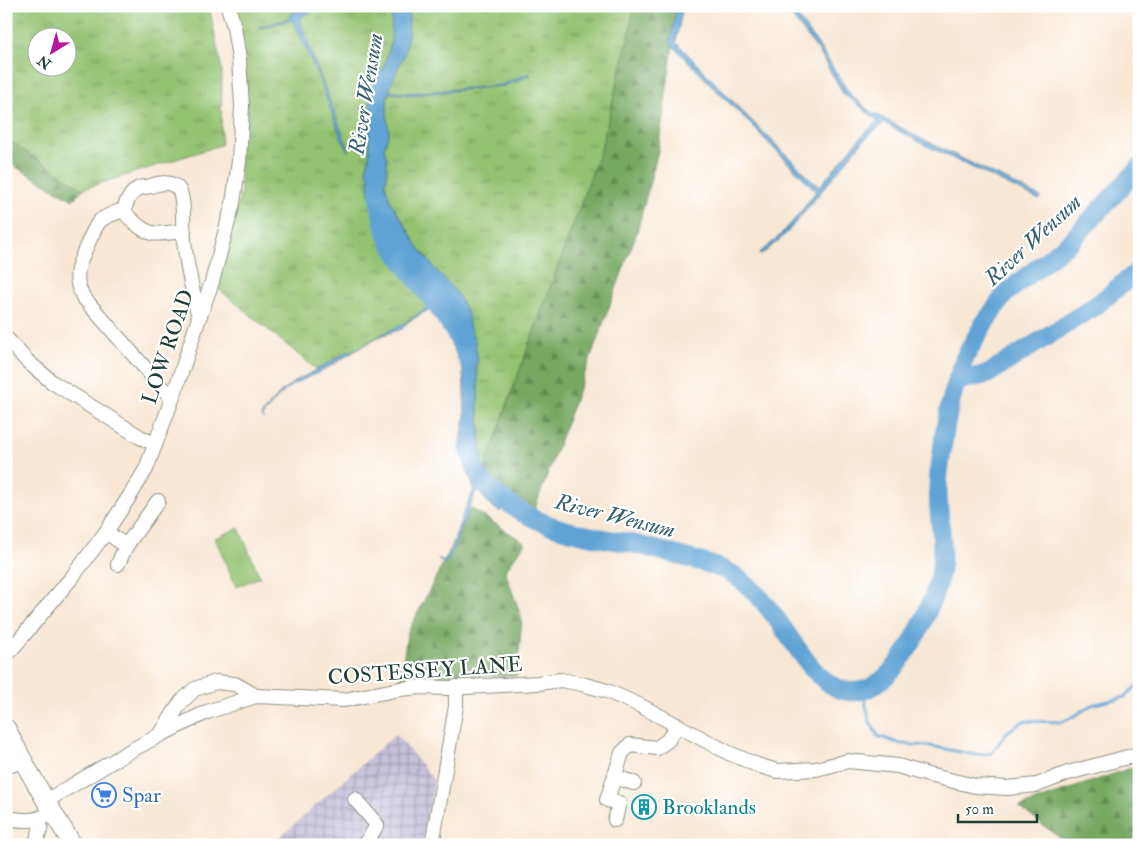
<svg xmlns="http://www.w3.org/2000/svg" width="1145" height="851" viewBox="0 0 1145 851" font-family="'IM FELL Double Pica',serif">
  <style>
    .industrial { fill: url(#industrial-grid) }
    .grass { fill: url(#grass-tufts); stroke: #598052; fill-rule: evenodd }
    .forest { fill: url(#forest-firs); stroke: #4a724b }
    .garden { fill: #93c270; stroke: #598052 }
    .water { fill: #5fa3d4; stroke: #3f7084 }
    .lines { fill: none; stroke-linecap: round; stroke-linejoin: round }
    .stream { stroke: #5fa3d4; stroke-width: 3 }
    .river { stroke: #5fa3d4; stroke-width: 19 }
    .minor-casing { stroke: #8c9284; stroke-width: 16 }
    .major-casing { stroke: #8c9284; stroke-width: 20 }
    .minor { stroke: #fff; stroke-width: 14 }
    .major { stroke: #fff; stroke-width: 18 }
    .labels { text-anchor: middle; dominant-baseline: central; stroke-width: 4.5; stroke-linejoin: round; paint-order: stroke }
    .street-label { font-size: 21px; fill: #1f3d34; stroke: #fff }
    .shop-label { font-size: 21px; fill: #366cbe; stroke: #fff; text-anchor: start }
    .culture-label { font-size: 21px; fill: #0d838f; stroke: #fff; text-anchor: start }
    .water-label { font-size: 22px; font-style: italic; fill: #35616c; stroke: #fff }
  </style>
  <defs>
    <pattern id="industrial-grid" width="8" height="8" patternUnits="userSpaceOnUse" patternTransform="scale(1.25)"><rect width="8" height="8" fill="#c6c0da"/><path d="M0 4h8M4 0v8" fill="none" stroke="#a09db2"/></pattern>
    <pattern id="grass-tufts" width="24" height="20" patternUnits="userSpaceOnUse" patternTransform="scale(1.25)"><rect width="24" height="20" fill="#93c270"/><path d="M3 7l-1-3M5 7V3M7 7l1-3M15 17l-1-3M17 17v-4M19 17l1-3" fill="none" stroke="#779f5d"/></pattern>
    <pattern id="forest-firs" width="22" height="20" patternUnits="userSpaceOnUse" patternTransform="scale(1.25)"><rect width="22" height="20" fill="#76a862"/><path d="M5 1l3.5 6h-7zM16 11l3.5 6h-7z" fill="#608a52"/></pattern>
  </defs>
  <rect width="100%" height="100%" fill="#fff"/>
  <filter id="ink" filterUnits="userSpaceOnUse"><feTurbulence type="fractalNoise" baseFrequency=".02" numOctaves="2"/><feDisplacementMap in="SourceGraphic" scale="10" xChannelSelector="R" yChannelSelector="G"/><feConvolveMatrix kernelMatrix="1 2 1 2 8 2 1 2 1" color-interpolation-filters="sRGB"/></filter>
  <filter id="wash" filterUnits="userSpaceOnUse"><feTurbulence type="fractalNoise" baseFrequency=".0096" numOctaves="4" result="noise"/><feDisplacementMap in="SourceGraphic" scale="20" xChannelSelector="R" yChannelSelector="G"/><feGaussianBlur stdDeviation="1.12" result="paint"/><feColorMatrix in="noise" values="0 0 0 0 0 0 0 0 0 0 0 0 0 0 0 0 0 1.4 0 .05"/><feComposite in="paint" operator="in"/></filter>
  <g filter="url(#wash)">
    <rect width="100%" height="100%" fill="#f8e7d4"/>
    <polygon class="industrial" points="396,734 434,780 430,808 422,845 271,845"/>
    <g class="grass">
      <path d="M6 6H209L222 70 221 145 83 189 6 139ZM38 38H68V68H38Z"/>
      <polygon points="234,6 392,6 391,43 383,69 373,86 369,159 366,169 369,178 369,194 378,213 385,224 393,242 404,255 407,260 414,265 416,269 431,288 438,301 403,324 383,334 360,347 345,353 317,370 215,286 241,193"/>
      <polygon points="408,6 633,6 631,27 601,149 512,391 485,470 483,466 478,406 478,382 475,342 469,325 468,314 417,245 391,202 387,191 385,182 387,178 384,148 389,132 387,126 388,121 387,115 387,100 393,78 404,56 409,14"/>
    </g>
    <g class="forest">
      <polygon points="633,6 680,6 677,17 658,151 637,232 535,508 482,477 512,391 601,149 631,27"/>
      <polygon points="6,139 83,189 73,200 11,164 6,160"/>
      <polygon points="471,508 525,543 505,571 522,619 517,676 470,676 400,682 407,634"/>
      <polygon points="1139,765 1139,845 1069,845 1019,807"/>
    </g>
    <polygon class="garden" points="239,528 260,577 236,587 215,538"/>
    <g class="water">
      <path d="M317 6H323L301 17 300 20 309 47 349 150V152L346 147 341 138 319 78 294 22 290 20 276 24 257 29 259 27 287 19 291 16 292 13 297 11C303 14 311 9 317 6Z"/>
      <path d="M392 6H408C410 20 408 45 403 58 398 69 392 79 389 91L409 93 501 85 529 73 531 75 504 86 411 95 388 93 387 100V115L389 132 384 148 387 158V178L385 182 387 191 391 202 417 245 434 268 456 292 468 314 469 325 475 342 478 361 476 367 478 382V406L483 466 490 477 508 491 500 512 490 505 478 491H476L450 558 445 564 442 563 438 558 444 561 448 558 464 511 474 489 460 450 465 416 463 371 461 366 462 360C458 347 453 305 437 303L432 308 408 322 402 329 378 337 322 371 292 385 279 396 262 416 263 419 261 416 262 414 280 393 295 381 322 367 345 353 360 347 383 334 403 324 438 301 431 288 416 269 414 265 407 260 404 255 393 242 385 224 378 213 369 194V178L366 169 369 159 370 96 373 85 383 69 391 43Z"/>
      <path d="M677 6H683L676 42 743 112 819 187 862 136 878 121C866 113 855 100 842 94L841 89 817 49 783 6H789L816 41 850 94 873 114H877L881 117 920 138 1041 197 1039 200 921 143 884 123 863 141 786 234 765 252 759 255V253C782 237 800 213 816 191L670 43Z"/>
    </g>
    <g class="lines">
      <polyline class="stream" points="863,690 869,720 878,736 901,744 930,746 976,755 992,753 1007,732 1024,721 1062,722 1078,714 1091,705 1125,697 1139,684"/>
      <g class="river">
        <path d="M379 196C381 211 383 227 390 241 396 253 404 263 412 273 432 300 456 327 467 358"/>
        <polyline points="957,381 964,359 983,325 1006,293 1071,241 1139,168"/>
        <path d="M487 485C528 528 579 534 634 544 646 547 657 550 669 553 686 558 705 562 722 569 756 583 776 619 797 648 808 663 818 678 835 687 889 715 934 607 941 569 945 541 937 513 938 486 938 477 940 467 941 458 943 445 944 432 947 419 949 406 953 393 957 381L988 374 1098 304 1139 270"/>
      </g>
    </g>
  </g>
  <g filter="url(#ink)">
    <g class="lines">
      <defs>
        <g id="minor">
          <path d="M125 209C119 212 104 216 100 221 95 226 92 235 89 241 80 262 71 274 83 297L172 399"/>
          <path d="M184 231C161 233 152 239 134 222 131 219 128 217 126 213 122 205 132 192 139 188 143 187 147 187 151 186 160 183 172 180 179 190 185 200 182 227 184 239 186 266 193 292 199 318"/>
          <polyline points="6,338 27,361 52,382 140,437 155,444"/>
          <polyline points="106,532 126,546 118,564"/>
          <polyline points="126,546 158,501"/>
          <polyline points="6,656 73,576 106,532 131,494 146,469 174,394 199,318 212,282 233,203 239,161 242,106 239,59 234,27 228,6"/>
          <polyline points="160,735 181,702 195,689 216,682 235,684 256,696"/>
          <polyline points="6,767 22,761"/>
          <polyline points="615,777 634,783"/>
          <polyline points="355,799 377,825 368,840 363,845"/>
          <polyline points="46,801 130,751 160,735 207,712 256,696 344,700 400,689 422,687 448,688 538,683 561,680 582,684 607,691 639,705 729,753 757,765 777,771 816,769 848,761 898,766 928,775 975,786 1007,788 1037,785 1068,773 1139,754"/>
          <path d="M6 818C26 821 34 822 52 813"/>
          <polyline points="615,820 619,803 607,800 622,753 630,745 657,748 668,740 678,725"/>
          <polyline points="35,845 40,830 41,818"/>
          <polyline points="432,845 456,706 456,687"/>
        </g>
        <path id="major" d="M6 728C26 768 49 807 73 845"/>
      </defs>
      <use href="#minor" class="minor-casing"/>
      <use href="#major" class="major-casing"/>
      <use href="#minor" class="minor"/>
      <use href="#major" class="major"/>
    </g>
  </g>
  <defs>
    <symbol id="supermarket-ring" viewBox="-11 -11 22 22"><circle r="9.5" fill="#fff" stroke="#3f7fe0" stroke-width="1.5"/><path d="M-6-5.5h2.5l.6 2H6L4.5 2H-2.5L-4.4-4H-6ZM-1.5 3.2a1.3 1.3 0 1 0 .1 0ZM3 3.2a1.3 1.3 0 1 0 .1 0Z" fill="#3f7fe0"/></symbol>
    <symbol id="building-ring" viewBox="-11 -11 22 22"><circle r="9.5" fill="#fff" stroke="#0f9aa8" stroke-width="1.5"/><path d="M-4-6H4V6H1V3H-1V6H-4ZM-2.5-4.3h1.7v1.8h-1.7ZM.8-4.3h1.7v1.8H.8ZM-2.5-1h1.7V.8h-1.7ZM.8-1h1.7V.8H.8Z" fill="#0f9aa8"/></symbol>
  </defs>
  <g fill-rule="evenodd">
    <use href="#supermarket-ring" x="90" y="781" width="28" height="28"/>
    <use href="#building-ring" x="630" y="793" width="28" height="28"/>
  </g>
  <g class="labels">
    <g class="street-label">
      <text transform="translate(168 347) rotate(-71)">LOW ROAD</text>
      <text transform="translate(425 671) rotate(-4)">COSTESSEY LANE</text>
    </g>
    <g class="shop-label">
      <text x="122" y="795">Spar</text>
    </g>
    <g class="culture-label">
      <text x="662" y="807">Brooklands</text>
    </g>
    <g class="water-label">
      <text transform="translate(366 94) rotate(-81)">River Wensum</text>
      <text transform="translate(1033 240) rotate(-43)">River Wensum</text>
      <text transform="translate(615 516) rotate(14)">River Wensum</text>
    </g>
  </g>
  <rect width="1145" height="851" fill="none" stroke="#fff" stroke-width="25"/>
  <g transform="translate(52 52) rotate(217)"><circle r="24" fill="#ffffff" stroke="#a5b1ae"/>
  <path d="M0-4L9 19L0 12L-9 19Z" fill="#b5179e"/>
  <text y="-8" font-size="14" font-weight="bold" text-anchor="middle" fill="#1f3d34">N</text>
  </g>
  <path d="M958 814v8h79v-8" fill="none" stroke="#1f3d34" stroke-width="2.5"/>
  <text x="965" y="814" font-size="15" fill="#1f3d34" stroke="#ffffff" stroke-width="4" paint-order="stroke">50 m</text>
</svg>
